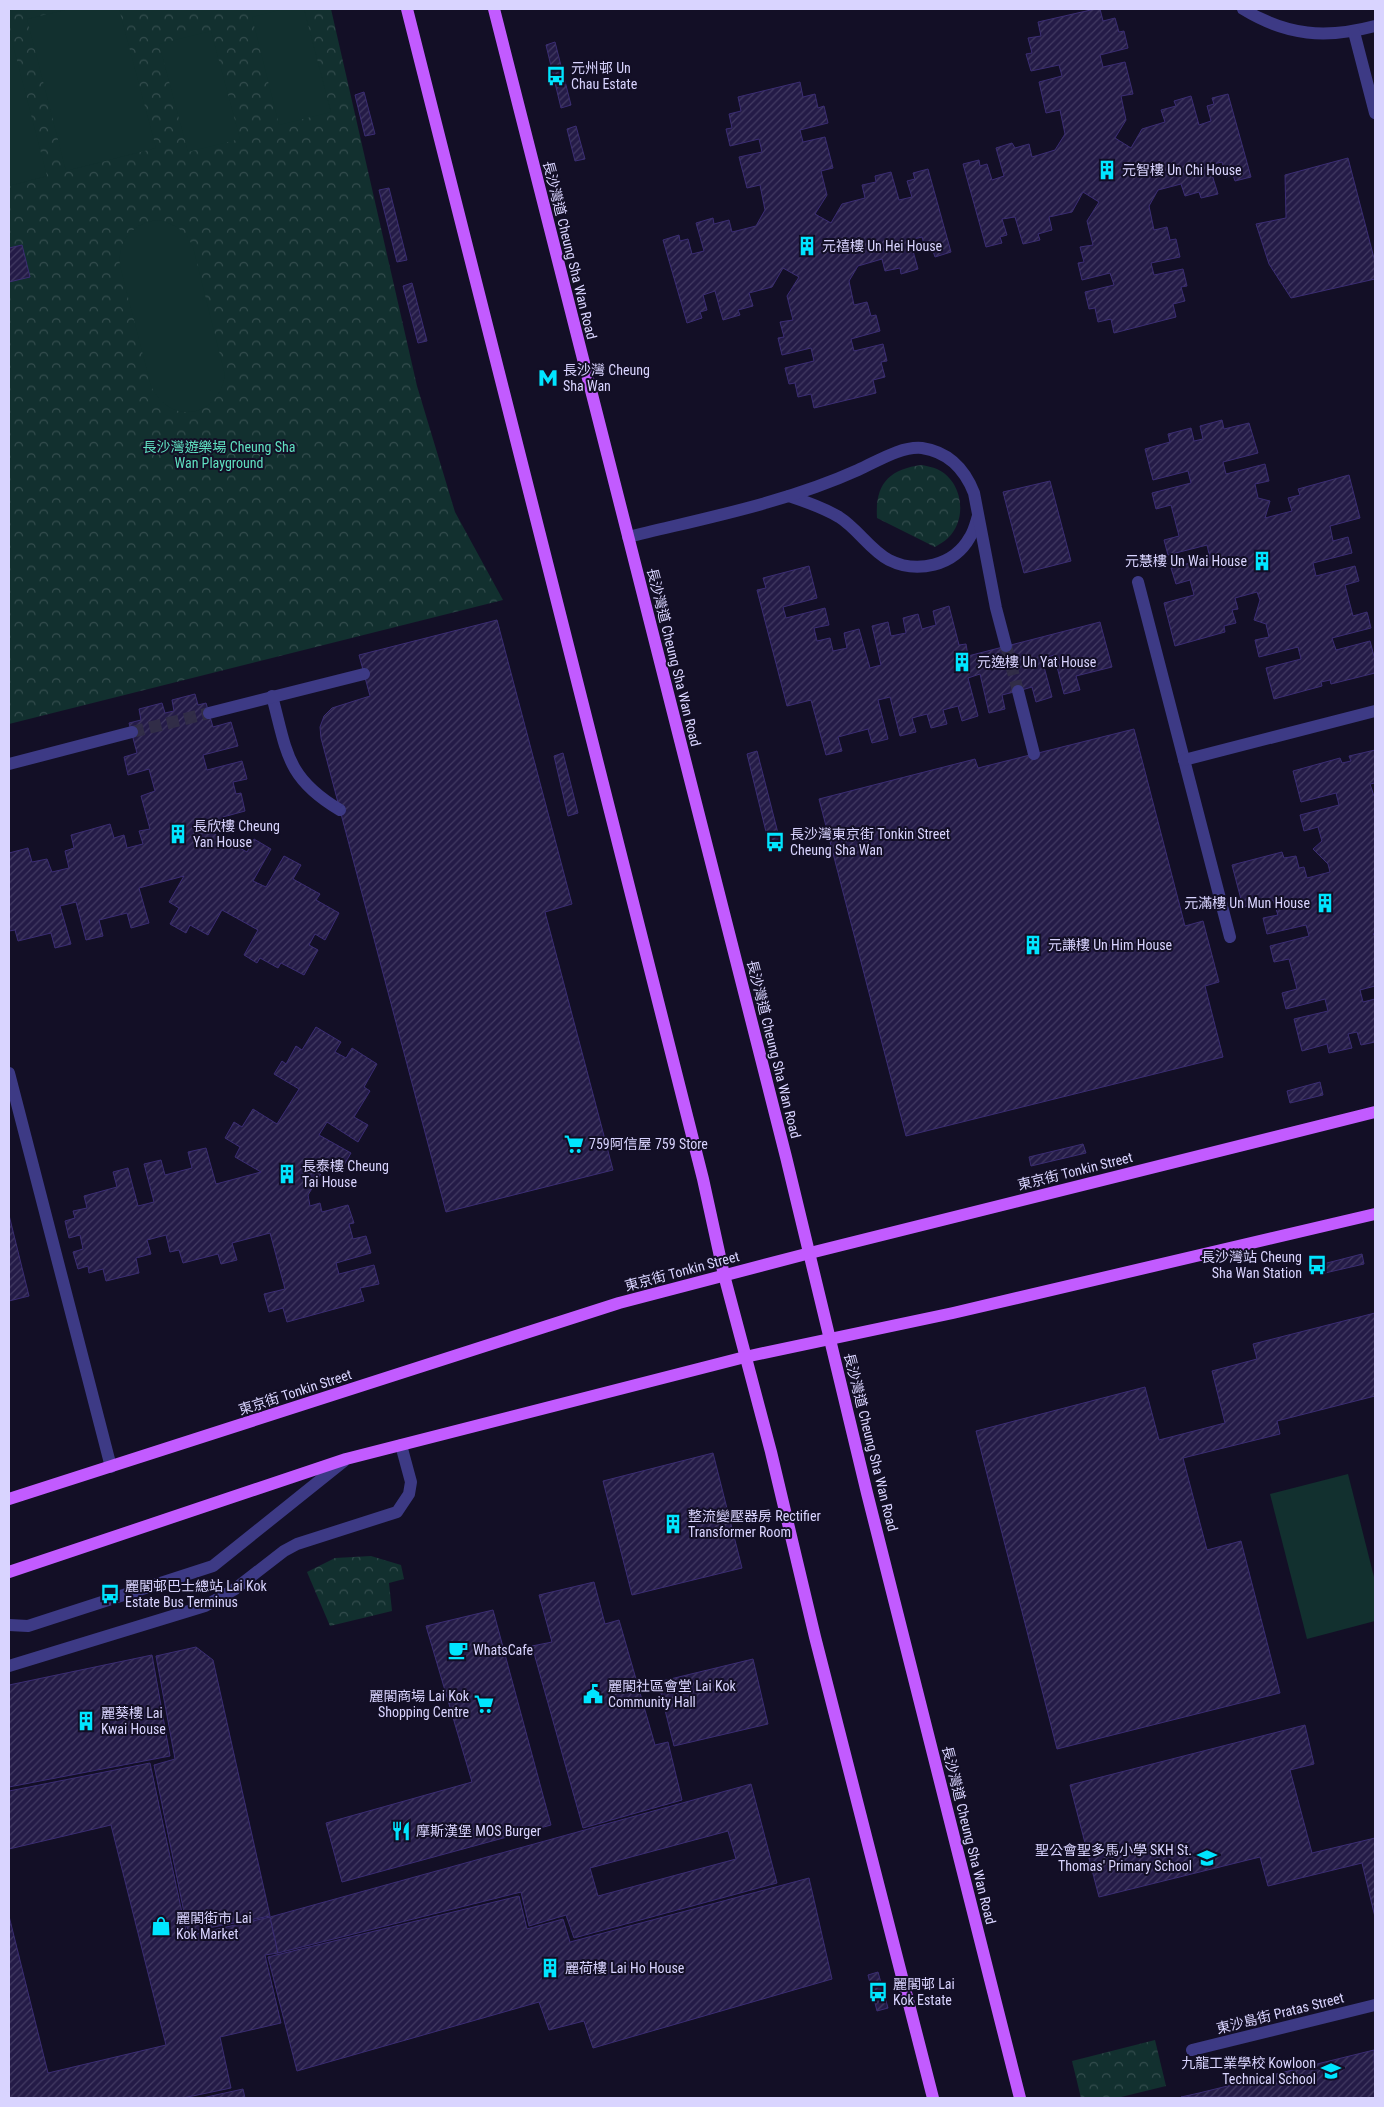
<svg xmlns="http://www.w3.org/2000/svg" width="1384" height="2107" viewBox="0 0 1384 2107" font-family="'Roboto Condensed','Noto Sans TC',sans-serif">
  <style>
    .forest { fill: url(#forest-crowns) }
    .garden { fill: #12302f }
    .building { fill: url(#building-hatch); stroke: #3b2d73; fill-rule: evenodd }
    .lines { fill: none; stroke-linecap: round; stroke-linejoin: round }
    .minor-tunnel { stroke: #312d47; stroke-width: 12; stroke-dasharray: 12 6; stroke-linecap: butt }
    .minor { stroke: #3d3a85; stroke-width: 12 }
    .major { stroke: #c25bff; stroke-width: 12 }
    .labels { text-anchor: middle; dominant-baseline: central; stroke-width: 4; stroke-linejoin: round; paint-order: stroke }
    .poi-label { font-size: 14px; fill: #d9d4ff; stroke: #130f26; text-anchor: start }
    .street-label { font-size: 14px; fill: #d9d4ff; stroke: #130f26 }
    .park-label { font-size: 14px; fill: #5fe0c0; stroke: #130f26 }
  </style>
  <defs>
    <pattern id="forest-crowns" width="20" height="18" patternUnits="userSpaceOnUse" patternTransform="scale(1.25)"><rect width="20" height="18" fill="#12302f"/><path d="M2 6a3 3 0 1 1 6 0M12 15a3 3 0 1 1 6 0" fill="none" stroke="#344d4e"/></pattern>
    <pattern id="building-hatch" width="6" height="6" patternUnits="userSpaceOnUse" patternTransform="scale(1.25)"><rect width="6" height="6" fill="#241b47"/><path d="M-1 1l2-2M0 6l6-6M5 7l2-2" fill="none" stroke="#433b63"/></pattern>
  </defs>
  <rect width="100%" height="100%" fill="#130f26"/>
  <g class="forest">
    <polygon points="9,9 331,9 417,386 455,512 503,600 9,724"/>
    <path d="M922 465C926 466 933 467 937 469 963 481 968 519 948 538 944 542 939 544 935 547L877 518C875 485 888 469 922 465Z"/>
    <polygon points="371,1556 401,1565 404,1579 389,1583 392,1611 330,1626 307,1572 335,1558"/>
    <polygon points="1155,2040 1166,2086 1117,2098 1081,2098 1072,2061"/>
  </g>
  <g class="garden">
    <polygon points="69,9 119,9 156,148 66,171 27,19"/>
    <polygon points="284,9 304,9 331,112 279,125 252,17"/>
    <polygon points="9,30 47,176 9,186"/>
    <polygon points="211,31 240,139 188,152 159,44"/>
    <path d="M159 220C175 224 186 231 193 247L225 375C218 418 170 426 151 386L120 266C117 241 133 222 159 220Z"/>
    <polygon points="1348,1474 1375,1581 1375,1621 1307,1639 1270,1494"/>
  </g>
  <g class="building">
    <polygon points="1095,9 1100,9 1103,21 1115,18 1119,32 1124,31 1128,48 1100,55 1103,67 1125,62 1133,94 1121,96 1126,120 1115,138 1131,148 1142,129 1165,122 1161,110 1176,106 1174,101 1191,96 1199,125 1211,121 1207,106 1214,104 1212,98 1228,94 1251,177 1235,181 1233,175 1226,177 1222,162 1209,165 1218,194 1201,198 1199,192 1185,196 1181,184 1158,190 1149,206 1154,230 1167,227 1170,240 1176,239 1180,257 1151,263 1154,275 1183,269 1187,286 1181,287 1185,301 1173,304 1176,317 1114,333 1111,319 1098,322 1095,308 1089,309 1085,292 1114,285 1110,273 1082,280 1078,263 1084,262 1080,247 1093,245 1087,221 1099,202 1083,192 1072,212 1049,217 1052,230 1038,234 1040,240 1023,244 1015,217 1002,219 1007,235 1000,237 1002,243 986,247 963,164 979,160 980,166 987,164 992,180 1004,176 996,148 1012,143 1015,148 1029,144 1032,157 1055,150 1065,134 1060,110 1046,113 1039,82 1062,76 1059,65 1031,71 1026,54 1032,53 1028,38 1041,36 1038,22"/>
    <polygon points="555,42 571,105 561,108 546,45"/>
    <polygon points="800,82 803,97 815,94 818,108 824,106 828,123 800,130 803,142 825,137 833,168 821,171 827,195 815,214 831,223 842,204 865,198 862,185 876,182 875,176 891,172 899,200 912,197 907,181 915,179 913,173 928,169 951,252 935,257 933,251 926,252 922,237 910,240 918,269 901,274 900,268 885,271 882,259 858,266 849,281 854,305 867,302 871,316 876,315 880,331 851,339 854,351 883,344 887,361 881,362 885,377 873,380 876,393 814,408 811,394 798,397 795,383 789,384 785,368 814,361 811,348 782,355 778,338 784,337 780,322 793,320 787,296 799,277 783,268 772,287 749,293 753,306 738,310 740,315 723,320 715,291 703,295 707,310 700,312 702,318 687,323 663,240 679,235 680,241 688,239 692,254 704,251 696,223 713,218 714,224 729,220 732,232 756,226 765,210 760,185 747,188 739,157 762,152 759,139 730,146 726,129 732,128 729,114 741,111 738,97"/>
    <polygon points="364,92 375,134 365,136 355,95"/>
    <polygon points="576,126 585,159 575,161 567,129"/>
    <polygon points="1348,158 1375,262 1375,279 1291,298 1269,264 1256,224 1286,218 1285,175"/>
    <polygon points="389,188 407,260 397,262 379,190"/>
    <polygon points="22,245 30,277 9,282 9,248"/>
    <polygon points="412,283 427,341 418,343 403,286"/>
    <polygon points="1222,420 1224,429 1249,423 1258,453 1223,462 1226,474 1265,464 1269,481 1255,484 1258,498 1270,501 1265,518 1292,511 1288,498 1300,495 1298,489 1349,475 1360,518 1330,526 1333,541 1348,537 1352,553 1313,563 1316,576 1355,566 1359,581 1345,585 1353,616 1367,612 1371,628 1332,638 1336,650 1370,641 1375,660 1375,673 1331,684 1330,680 1321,682 1322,686 1274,699 1266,668 1301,659 1298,647 1259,657 1255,640 1269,637 1266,624 1254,620 1260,600 1257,592 1235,598 1238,609 1232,610 1236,623 1224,626 1225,632 1175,646 1164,603 1194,595 1190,580 1176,584 1171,568 1210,558 1207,545 1168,555 1164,540 1179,536 1171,505 1156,509 1152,493 1191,483 1188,471 1153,480 1145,449 1170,442 1168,434 1191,428 1194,441 1203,439 1200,426"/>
    <polygon points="1050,481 1071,561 1024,573 1003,492"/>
    <polygon points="809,566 817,598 783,607 786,618 825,608 829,625 814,628 817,641 830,638 833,651 847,648 844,633 859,629 870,668 881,665 872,626 888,622 891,636 906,633 903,618 918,614 922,629 936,625 933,611 949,606 959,645 966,644 968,656 1100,622 1112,667 1076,676 1080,690 1064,694 1054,655 1042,659 1052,697 1036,702 1032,687 1018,691 1002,695 1005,709 989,713 980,674 968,678 978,716 962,721 958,706 943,710 947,724 931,728 927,714 912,718 916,732 900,736 890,697 878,700 888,739 872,743 868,729 838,737 842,751 826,755 811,700 787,706 757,590 766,588 763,578"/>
    <polygon points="497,620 572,904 545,912 613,1170 446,1212 340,810 321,738 320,727 324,716 332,708 370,696 359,655"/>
    <polygon points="195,694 198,705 206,703 213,727 231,722 238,746 203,755 207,770 242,761 247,779 233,782 236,794 241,793 245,811 223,817 226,826 212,829 213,833 247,852 254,839 271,849 253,881 266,887 284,856 301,865 293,879 320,894 316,900 339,913 325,940 315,934 309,945 318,950 304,975 281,963 278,968 260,958 257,963 244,955 258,930 222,910 208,935 190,925 186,933 170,924 179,908 169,902 184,876 139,888 149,923 131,928 127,913 99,920 103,936 86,940 76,902 60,906 71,944 55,948 51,933 18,941 15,930 9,931 9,853 28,848 32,862 47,859 52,872 69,868 65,851 74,848 71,835 110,824 114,838 124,835 127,848 143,844 139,831 150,829 141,796 155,791 149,769 128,775 124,757 137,753 129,723 141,720 139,709 162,703 165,713 174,711 172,700"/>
    <polygon points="1134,729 1185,926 1203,921 1219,982 1205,986 1223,1057 906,1136 819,799 975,759 978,768"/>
    <polygon points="1375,750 1375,783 1370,784 1374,796 1375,796 1375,933 1373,934 1375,936 1375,986 1360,990 1363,1002 1375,999 1375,1042 1361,1045 1357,1032 1348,1034 1352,1048 1329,1053 1327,1044 1302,1051 1294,1019 1328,1011 1325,999 1286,1009 1282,993 1297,989 1289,959 1274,962 1270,946 1309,936 1306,925 1267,934 1263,918 1278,915 1273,900 1243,907 1232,865 1282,852 1284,858 1296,856 1299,868 1304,867 1307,878 1330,872 1328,864 1313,849 1322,841 1318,827 1304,831 1300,815 1339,805 1336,793 1301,802 1293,771 1340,758 1342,763 1351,761 1349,756"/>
    <polygon points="757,751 780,841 769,844 747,754"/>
    <polygon points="563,753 578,813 568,816 554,756"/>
    <polygon points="316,1027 341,1042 335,1052 346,1058 352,1048 377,1064 364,1087 370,1091 354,1117 368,1125 358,1142 327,1122 319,1135 351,1153 341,1170 328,1162 308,1195 310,1206 320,1203 322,1212 348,1205 354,1223 349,1224 353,1239 366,1236 371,1253 336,1263 339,1274 374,1265 379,1284 360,1288 364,1301 287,1322 283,1308 269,1312 264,1294 285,1289 270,1233 232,1243 237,1260 221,1264 218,1254 183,1263 179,1250 170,1252 166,1235 147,1240 151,1254 136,1258 139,1273 106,1281 103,1269 89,1273 88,1266 78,1269 73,1252 83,1249 80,1235 69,1238 65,1221 75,1218 73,1211 87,1208 84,1196 117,1187 113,1172 128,1168 138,1206 154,1202 144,1164 161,1160 165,1175 192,1168 188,1152 206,1148 216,1184 261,1172 235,1157 240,1147 225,1138 234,1122 242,1127 253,1109 277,1124 299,1089 274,1074 282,1061 286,1064 296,1046 302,1050"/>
    <polygon points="1320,1082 1323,1095 1290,1103 1287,1091"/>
    <polygon points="1083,1144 1086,1153 1031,1166 1029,1157"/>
    <polygon points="9,1215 29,1296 9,1301"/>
    <polygon points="1362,1254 1364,1264 1325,1273 1323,1264"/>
    <polygon points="1375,1313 1375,1396 1277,1421 1280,1434 1183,1458 1207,1550 1241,1541 1280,1693 1057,1749 976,1431 1145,1387 1159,1440 1225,1423 1212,1371 1257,1359 1253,1344"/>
    <polygon points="713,1453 742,1568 632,1595 603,1481"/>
    <polygon points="594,1582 605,1624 619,1620 655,1745 668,1742 682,1800 583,1828 532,1646 552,1642 539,1595"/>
    <polygon points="493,1610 551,1825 342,1882 326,1823 472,1782 426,1626"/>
    <polygon points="196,1647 213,1660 270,1916 188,1932 154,1765 175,1759 156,1656"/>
    <polygon points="152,1655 170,1756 9,1787 9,1685"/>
    <polygon points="753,1659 768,1724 674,1746 658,1682"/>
    <polygon points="1305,1725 1314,1764 1290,1770 1312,1853 1375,1838 1375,1917 1362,1863 1268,1886 1260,1857 1099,1897 1070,1785"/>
    <polygon points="150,1763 187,1936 270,1917 278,1953 265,1955 281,2023 220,2037 231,2088 183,2098 9,2098 9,1916 48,2073 166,2045 111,1825 9,1849 9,1791"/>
    <path d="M751 1784 777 1883 574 1938 566 1915 529 1926 521 1892 278 1953 270 1917ZM728 1831 736 1859 598 1896 590 1868Z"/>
    <polygon points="809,1878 832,1979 593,2048 584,2021 549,2030 539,2002 297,2071 268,1957 519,1896 527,1929 563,1919 570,1942"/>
    <polygon points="878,1972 888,2008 877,2011 868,1975"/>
    <polygon points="1374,2050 1375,2098 1181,2097 1199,2093"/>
    <polygon points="243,2089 245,2098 202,2098"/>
  </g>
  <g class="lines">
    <g class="minor-tunnel">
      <polyline points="1006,646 1018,691"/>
      <polyline points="132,732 209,713"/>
    </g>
    <g class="minor">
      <path d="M1243 9C1287 36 1326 39 1375 26"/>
      <polyline points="1354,32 1375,113"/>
      <path d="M789 496C807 502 824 508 839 517 858 529 870 550 889 560 917 574 954 566 970 537 974 531 976 522 978 516"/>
      <path d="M628 537C705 518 785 503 858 470 878 461 901 446 922 448 949 452 965 470 974 493L996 608 1006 646"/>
      <polyline points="1138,582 1230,937"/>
      <polyline points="1018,691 1034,754"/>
      <path d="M272 696C287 752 286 778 340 810"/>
      <polyline points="209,713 364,674"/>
      <polyline points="1184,760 1375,711"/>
      <polyline points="9,764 132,732"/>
      <polyline points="9,1073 111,1467"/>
      <polyline points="9,1625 28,1626 213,1566 344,1461"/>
      <polyline points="9,1666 205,1606 235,1589 284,1551 297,1544 397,1512 409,1494 411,1482 401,1445"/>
      <polyline points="1192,2050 1375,2005"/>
    </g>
    <g class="major">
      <polyline points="407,9 703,1179 724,1275 771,1452 815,1637 933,2098"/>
      <polyline points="494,9 786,1157 867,1493 1020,2098"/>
      <polyline points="9,1499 619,1303 810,1253 1375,1112"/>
      <polyline points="9,1572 346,1459 745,1357 953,1313 1375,1214"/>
    </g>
  </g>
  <defs>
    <symbol id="bus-bare" viewBox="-9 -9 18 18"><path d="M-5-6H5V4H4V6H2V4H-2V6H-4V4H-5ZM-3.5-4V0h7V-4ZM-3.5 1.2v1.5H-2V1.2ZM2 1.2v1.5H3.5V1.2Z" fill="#00e5ff" stroke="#130f26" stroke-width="2.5" paint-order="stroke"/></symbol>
    <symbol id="building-bare" viewBox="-9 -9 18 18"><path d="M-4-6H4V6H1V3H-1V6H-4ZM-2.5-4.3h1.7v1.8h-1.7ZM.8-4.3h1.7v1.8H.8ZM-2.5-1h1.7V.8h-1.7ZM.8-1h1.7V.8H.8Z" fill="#00e5ff" stroke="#130f26" stroke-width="2.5" paint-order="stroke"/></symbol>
    <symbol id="metro-bare" viewBox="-9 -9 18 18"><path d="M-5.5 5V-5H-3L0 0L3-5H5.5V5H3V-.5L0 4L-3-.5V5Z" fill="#00e5ff" stroke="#130f26" stroke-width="2.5" paint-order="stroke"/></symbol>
    <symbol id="supermarket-bare" viewBox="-9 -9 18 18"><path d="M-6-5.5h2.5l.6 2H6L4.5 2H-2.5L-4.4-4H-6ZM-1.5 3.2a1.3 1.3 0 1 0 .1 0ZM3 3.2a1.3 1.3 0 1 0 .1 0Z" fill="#00e5ff" stroke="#130f26" stroke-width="2.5" paint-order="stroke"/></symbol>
    <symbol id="cafe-bare" viewBox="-9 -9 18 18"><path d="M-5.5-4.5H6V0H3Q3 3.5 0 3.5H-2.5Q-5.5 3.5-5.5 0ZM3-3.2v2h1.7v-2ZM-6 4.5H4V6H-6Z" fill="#00e5ff" stroke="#130f26" stroke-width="2.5" paint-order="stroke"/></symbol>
    <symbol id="civic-bare" viewBox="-9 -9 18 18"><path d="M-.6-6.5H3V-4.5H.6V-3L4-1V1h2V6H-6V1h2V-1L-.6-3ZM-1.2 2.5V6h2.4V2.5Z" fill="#00e5ff" stroke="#130f26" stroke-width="2.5" paint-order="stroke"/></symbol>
    <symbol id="restaurant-bare" viewBox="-9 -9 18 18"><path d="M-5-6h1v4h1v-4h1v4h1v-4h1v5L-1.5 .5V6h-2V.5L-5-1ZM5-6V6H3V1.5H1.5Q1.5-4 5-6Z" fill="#00e5ff" stroke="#130f26" stroke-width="2.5" paint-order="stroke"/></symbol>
    <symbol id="school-bare" viewBox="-9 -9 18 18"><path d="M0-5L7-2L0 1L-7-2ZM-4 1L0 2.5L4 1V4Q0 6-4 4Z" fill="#00e5ff" stroke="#130f26" stroke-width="2.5" paint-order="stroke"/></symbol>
    <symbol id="shop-bare" viewBox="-9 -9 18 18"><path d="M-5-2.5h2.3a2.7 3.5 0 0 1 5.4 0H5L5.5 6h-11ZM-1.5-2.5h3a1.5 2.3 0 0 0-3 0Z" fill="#00e5ff" stroke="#130f26" stroke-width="2.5" paint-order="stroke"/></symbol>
  </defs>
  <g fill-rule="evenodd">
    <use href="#bus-bare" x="542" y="62" width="28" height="28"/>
    <use href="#building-bare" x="1093" y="156" width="28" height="28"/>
    <use href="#building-bare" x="793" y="232" width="28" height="28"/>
    <use href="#metro-bare" x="534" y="364" width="28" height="28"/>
    <use href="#building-bare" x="1248" y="547" width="28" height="28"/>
    <use href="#building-bare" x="948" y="648" width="28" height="28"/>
    <use href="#building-bare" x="164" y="820" width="28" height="28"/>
    <use href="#bus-bare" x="761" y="828" width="28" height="28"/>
    <use href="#building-bare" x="1311" y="889" width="28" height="28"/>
    <use href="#building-bare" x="1019" y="931" width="28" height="28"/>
    <use href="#supermarket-bare" x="560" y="1130" width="28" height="28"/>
    <use href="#building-bare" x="273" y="1160" width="28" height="28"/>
    <use href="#bus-bare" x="1303" y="1251" width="28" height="28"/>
    <use href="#building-bare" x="659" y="1510" width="28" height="28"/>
    <use href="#bus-bare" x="96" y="1580" width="28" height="28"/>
    <use href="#cafe-bare" x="444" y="1636" width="28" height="28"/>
    <use href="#civic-bare" x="579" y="1680" width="28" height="28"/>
    <use href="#supermarket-bare" x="470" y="1690" width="28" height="28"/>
    <use href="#building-bare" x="72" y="1707" width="28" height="28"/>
    <use href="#restaurant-bare" x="387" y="1817" width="28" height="28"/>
    <use href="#school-bare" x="1193" y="1844" width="28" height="28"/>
    <use href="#shop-bare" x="147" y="1912" width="28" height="28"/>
    <use href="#building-bare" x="536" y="1954" width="28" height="28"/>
    <use href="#bus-bare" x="864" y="1978" width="28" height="28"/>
    <use href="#school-bare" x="1317" y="2057" width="28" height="28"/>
  </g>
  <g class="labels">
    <g class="poi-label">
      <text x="571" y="68">元州邨 Un<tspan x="571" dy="16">Chau Estate</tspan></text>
      <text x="1122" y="170">元智樓 Un Chi House</text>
      <text x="822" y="246">元禧樓 Un Hei House</text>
      <text x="563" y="370">長沙灣 Cheung<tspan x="563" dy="16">Sha Wan</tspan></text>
      <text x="1247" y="561" text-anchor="end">元慧樓 Un Wai House</text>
      <text x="977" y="662">元逸樓 Un Yat House</text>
      <text x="193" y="826">長欣樓 Cheung<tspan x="193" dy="16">Yan House</tspan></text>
      <text x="790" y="834">長沙灣東京街 Tonkin Street<tspan x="790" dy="16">Cheung Sha Wan</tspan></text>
      <text x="1310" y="903" text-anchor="end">元滿樓 Un Mun House</text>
      <text x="1048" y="945">元謙樓 Un Him House</text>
      <text x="589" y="1144">759阿信屋 759 Store</text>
      <text x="302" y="1166">長泰樓 Cheung<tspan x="302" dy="16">Tai House</tspan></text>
      <text x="1302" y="1257" text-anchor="end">長沙灣站 Cheung<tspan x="1302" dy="16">Sha Wan Station</tspan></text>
      <text x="688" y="1516">整流變壓器房 Rectifier<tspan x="688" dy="16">Transformer Room</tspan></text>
      <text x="125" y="1586">麗閣邨巴士總站 Lai Kok<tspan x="125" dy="16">Estate Bus Terminus</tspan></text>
      <text x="473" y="1650">WhatsCafe</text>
      <text x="608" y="1686">麗閣社區會堂 Lai Kok<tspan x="608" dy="16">Community Hall</tspan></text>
      <text x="469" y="1696" text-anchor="end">麗閣商場 Lai Kok<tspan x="469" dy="16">Shopping Centre</tspan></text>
      <text x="101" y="1713">麗葵樓 Lai<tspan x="101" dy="16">Kwai House</tspan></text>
      <text x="416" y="1831">摩斯漢堡 MOS Burger</text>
      <text x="1192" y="1850" text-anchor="end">聖公會聖多馬小學 SKH St.<tspan x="1192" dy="16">Thomas' Primary School</tspan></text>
      <text x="176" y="1918">麗閣街市 Lai<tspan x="176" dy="16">Kok Market</tspan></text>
      <text x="565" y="1968">麗荷樓 Lai Ho House</text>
      <text x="893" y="1984">麗閣邨 Lai<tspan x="893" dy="16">Kok Estate</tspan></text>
      <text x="1316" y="2063" text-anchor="end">九龍工業學校 Kowloon<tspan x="1316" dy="16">Technical School</tspan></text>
    </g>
    <g class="street-label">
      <text transform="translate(570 250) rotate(76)">長沙灣道 Cheung Sha Wan Road</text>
      <text transform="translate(674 657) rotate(76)">長沙灣道 Cheung Sha Wan Road</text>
      <text transform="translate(774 1049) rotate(76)">長沙灣道 Cheung Sha Wan Road</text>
      <text transform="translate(1075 1171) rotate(-14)">東京街 Tonkin Street</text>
      <text transform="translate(682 1271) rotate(-15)">東京街 Tonkin Street</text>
      <text transform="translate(295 1392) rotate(-18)">東京街 Tonkin Street</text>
      <text transform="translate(871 1442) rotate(76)">長沙灣道 Cheung Sha Wan Road</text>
      <text transform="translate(969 1835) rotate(76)">長沙灣道 Cheung Sha Wan Road</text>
      <text transform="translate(1280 2013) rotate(-14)">東沙島街 Pratas Street</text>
    </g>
    <g class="park-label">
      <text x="219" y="447">長沙灣遊樂場 Cheung Sha<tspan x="219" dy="16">Wan Playground</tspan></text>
    </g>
  </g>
  <rect width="1384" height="2107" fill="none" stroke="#d9d4ff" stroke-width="20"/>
</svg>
